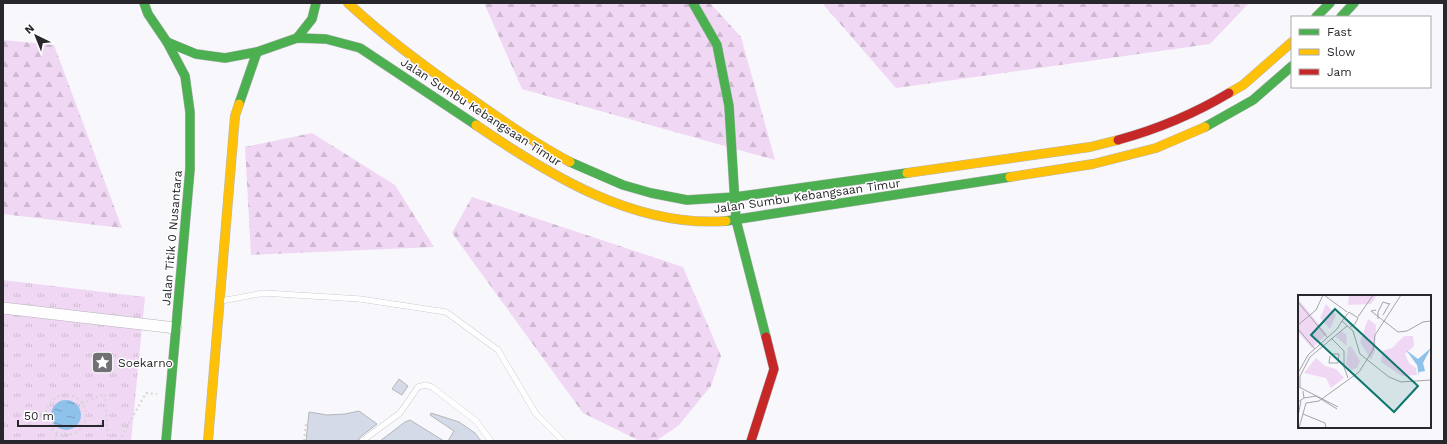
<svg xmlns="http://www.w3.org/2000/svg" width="1447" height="444" viewBox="0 0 1447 444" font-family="'Work Sans',sans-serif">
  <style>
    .grass { fill: url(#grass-tufts) }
    .forest { fill: url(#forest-firs) }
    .water { fill: url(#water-ripples) }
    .building { fill: #d5dae8; stroke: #b4b6b9 }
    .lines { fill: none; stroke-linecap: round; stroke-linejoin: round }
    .lane-casing { stroke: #b4b4b8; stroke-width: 6 }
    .street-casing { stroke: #b4b4b8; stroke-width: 12 }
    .fast-casing { stroke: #b4b4b8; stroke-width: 10 }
    .slow-casing { stroke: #b4b4b8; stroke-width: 10 }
    .jam-casing { stroke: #b4b4b8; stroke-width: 10 }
    .path { stroke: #d5d5d7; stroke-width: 2; stroke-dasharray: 2 3; stroke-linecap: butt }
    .lane { stroke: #fefeff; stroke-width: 5.5 }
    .street { stroke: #fefeff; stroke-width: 11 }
    .fast { stroke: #4caf50; stroke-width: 9 }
    .slow { stroke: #ffc107; stroke-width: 9 }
    .jam { stroke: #c62828; stroke-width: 9 }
    .labels { text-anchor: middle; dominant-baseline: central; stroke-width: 3; stroke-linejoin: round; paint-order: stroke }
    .street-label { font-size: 12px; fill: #27272c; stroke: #fff }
    .poi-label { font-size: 12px; fill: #27272c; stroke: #fff; text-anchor: start }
    .inset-road { fill: none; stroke: #a4a4a9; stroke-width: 1 }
    .view { fill: #0f766e; fill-opacity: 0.15; stroke: #0f766e; stroke-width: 2 }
    .inset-edge { fill: none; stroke: #27272c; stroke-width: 2 }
  </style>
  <defs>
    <pattern id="grass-tufts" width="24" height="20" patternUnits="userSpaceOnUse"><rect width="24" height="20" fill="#f0d8f4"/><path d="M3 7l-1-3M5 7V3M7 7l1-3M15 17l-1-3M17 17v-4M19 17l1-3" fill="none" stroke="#ceb9d1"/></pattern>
    <pattern id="forest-firs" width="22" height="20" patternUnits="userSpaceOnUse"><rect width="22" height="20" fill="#f0d8f4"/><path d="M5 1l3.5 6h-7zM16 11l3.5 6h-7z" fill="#ceb9d1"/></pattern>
    <pattern id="water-ripples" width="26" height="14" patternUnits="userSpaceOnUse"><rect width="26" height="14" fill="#8fc2ea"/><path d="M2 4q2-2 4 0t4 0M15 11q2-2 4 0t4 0" fill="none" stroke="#759ebe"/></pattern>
  </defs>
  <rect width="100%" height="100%" fill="#f7f7fc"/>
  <polygon class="grass" points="3,280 145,297 131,441 3,441"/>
  <g class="forest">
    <polygon points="484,3 710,3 741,37 775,160 522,89"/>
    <polygon points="822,3 1249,3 1210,44 896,88"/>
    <polygon points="3,40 54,45 122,228 3,214"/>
    <polygon points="312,133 395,185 434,247 251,255 245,147"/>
    <polygon points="472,197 683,267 721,356 711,386 679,425 656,441 640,441 583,413 452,233"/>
  </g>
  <circle class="water" cx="66" cy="415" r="15"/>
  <g class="building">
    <polygon points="399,379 408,386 402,395 392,389"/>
    <polygon points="359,411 377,424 359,438 358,441 306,441 309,412 327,415 345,414"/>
    <polygon points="431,413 459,422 475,433 481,441 448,441 454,431 430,415"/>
    <polygon points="410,420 444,441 380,441 405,422"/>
  </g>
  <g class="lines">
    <defs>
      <g id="lane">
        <polyline points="221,301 264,293 360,299 446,312 498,350 536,414 563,441"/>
        <polyline points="362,441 400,413 418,387 425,385 432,387 476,421 491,441"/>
      </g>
      <polyline id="street" points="3,308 176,328"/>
      <g id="fast">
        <polyline points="144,3 148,14 167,42 196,54 225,58 257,52 297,38 326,39 360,48 476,125"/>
        <polyline points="693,3 717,45 729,106 736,220 766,337"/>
        <polyline points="1316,17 1330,3"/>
        <polyline points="1341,17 1354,3"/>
        <polyline points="297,38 312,19 316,3"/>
        <polyline points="239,104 257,52"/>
        <polyline points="1205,127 1253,100 1292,66"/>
        <polyline points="570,162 623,185 651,193 687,200 735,197 907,173"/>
        <polyline points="726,221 1010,177"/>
        <polyline points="166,441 190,169 190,112 185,76 167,42"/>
      </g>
      <g id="slow">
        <path d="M348 3C387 39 429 70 473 100 504 122 536 144 570 162"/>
        <polyline points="1229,93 1243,85 1292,42"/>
        <path d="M476 125C549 175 635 228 726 221"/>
        <polyline points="907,173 1090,147 1118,140"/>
        <polyline points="1010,177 1093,164 1156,148 1205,127"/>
        <polyline points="208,441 235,116 239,104"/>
      </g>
      <g id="jam">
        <path d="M1118 140C1158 129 1194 114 1229 93"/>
        <polyline points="751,441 774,369 766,337"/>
      </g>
    </defs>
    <use href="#lane" class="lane-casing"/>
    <use href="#street" class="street-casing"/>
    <use href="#fast" class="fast-casing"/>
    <use href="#slow" class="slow-casing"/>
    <use href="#jam" class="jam-casing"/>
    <g class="path">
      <circle cx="66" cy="415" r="20"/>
      <polyline points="82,403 105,394 108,441"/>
      <polyline points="55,441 57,433"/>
      <polyline points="119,441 146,393 157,394"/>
      <polyline points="304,441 306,423 308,423"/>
    </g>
    <use href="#lane" class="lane"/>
    <use href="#street" class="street"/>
    <use href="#fast" class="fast"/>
    <use href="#slow" class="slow"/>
    <use href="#jam" class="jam"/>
  </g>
  <defs>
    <symbol id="sight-square" viewBox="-11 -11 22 22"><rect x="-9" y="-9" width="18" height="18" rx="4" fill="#707075" stroke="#fff"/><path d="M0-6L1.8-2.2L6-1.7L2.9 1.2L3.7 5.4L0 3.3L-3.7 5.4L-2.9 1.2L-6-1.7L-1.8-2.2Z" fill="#fff"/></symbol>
  </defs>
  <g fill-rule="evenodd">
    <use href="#sight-square" x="90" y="350" width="25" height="25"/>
  </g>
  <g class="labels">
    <g class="street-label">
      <text transform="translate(481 112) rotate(33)">Jalan Sumbu Kebangsaan Timur</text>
      <text transform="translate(807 196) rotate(-8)">Jalan Sumbu Kebangsaan Timur</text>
      <text transform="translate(172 238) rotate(-85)">Jalan Titik 0 Nusantara</text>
    </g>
    <g class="poi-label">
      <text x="118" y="363">Soekarno</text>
    </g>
  </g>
  <g transform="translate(1298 295)">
    <rect width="133" height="133" fill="#f7f7fc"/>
    <path d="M0 4 29 39 14 53 0 37Z" fill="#f0d8f4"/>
    <path d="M51 0H79L73 9 50 10ZM28 9 38 20 32 34 22 23ZM70 24 78 30 77 56 73 65 62 47ZM43 36 48 39 49 51 38 42ZM106 41H115L116 51 107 59 111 68 118 73 119 80 104 81 83 67 84 56 94 53ZM53 51 62 66 59 73 53 75 48 69 50 52ZM18 63 27 71 38 74 46 83 33 93 28 83 6 78Z" fill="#f0d8f4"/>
    <path d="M133 53 125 68 127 76 121 77V81L119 70 108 55 120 64Z" fill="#8fc2ea"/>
    <path class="inset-road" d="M26 0 49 17M0 7 29 42M78 15 73 16 100 37 109 36 125 27 133 26M85 20 92 8M60 22 75 0M80 24V17L85 7 91 9M0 30 18 15 25 0M52 32 57 29 60 23 51 17 44 26 55 36 62 59 91 82 103 87 133 85M0 34 17 54M33 43 46 56V72L50 83M32 61 31 68H40L41 59H34M0 78 10 60 39 34 44 26M1 92 40 112M2 92V81L12 62 49 31M6 103 18 101 39 114M0 107 6 103 5 96M5 119 27 128 28 133M0 121 3 106M1 133 8 108 21 106 61 77 75 55 77 40 103 0"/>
    <path class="view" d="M37 14 120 91 96 117 13 40Z"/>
    <rect width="133" height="133" class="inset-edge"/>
  </g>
  <rect width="1447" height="444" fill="none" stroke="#27272c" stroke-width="8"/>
  <rect x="1291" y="16" width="140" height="72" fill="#ffffff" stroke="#a9a9ab"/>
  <rect x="1299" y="29" width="20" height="6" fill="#4caf50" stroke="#a9a9ab"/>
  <text x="1327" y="36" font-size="12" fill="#27272c">Fast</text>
  <rect x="1299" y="49" width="20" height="6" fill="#ffc107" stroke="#a9a9ab"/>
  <text x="1327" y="56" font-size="12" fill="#27272c">Slow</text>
  <rect x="1299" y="69" width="20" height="6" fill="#c62828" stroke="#a9a9ab"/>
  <text x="1327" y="76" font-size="12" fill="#27272c">Jam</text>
  <g transform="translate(36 36) rotate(317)" stroke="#ffffff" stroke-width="3" paint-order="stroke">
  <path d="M0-3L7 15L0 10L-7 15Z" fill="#27272c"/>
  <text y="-6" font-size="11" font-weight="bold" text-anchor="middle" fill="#27272c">N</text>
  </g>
  <path d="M18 420v6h85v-6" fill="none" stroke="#27272c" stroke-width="2"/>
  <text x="24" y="420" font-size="12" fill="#27272c" stroke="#ffffff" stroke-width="3" paint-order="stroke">50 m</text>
</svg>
